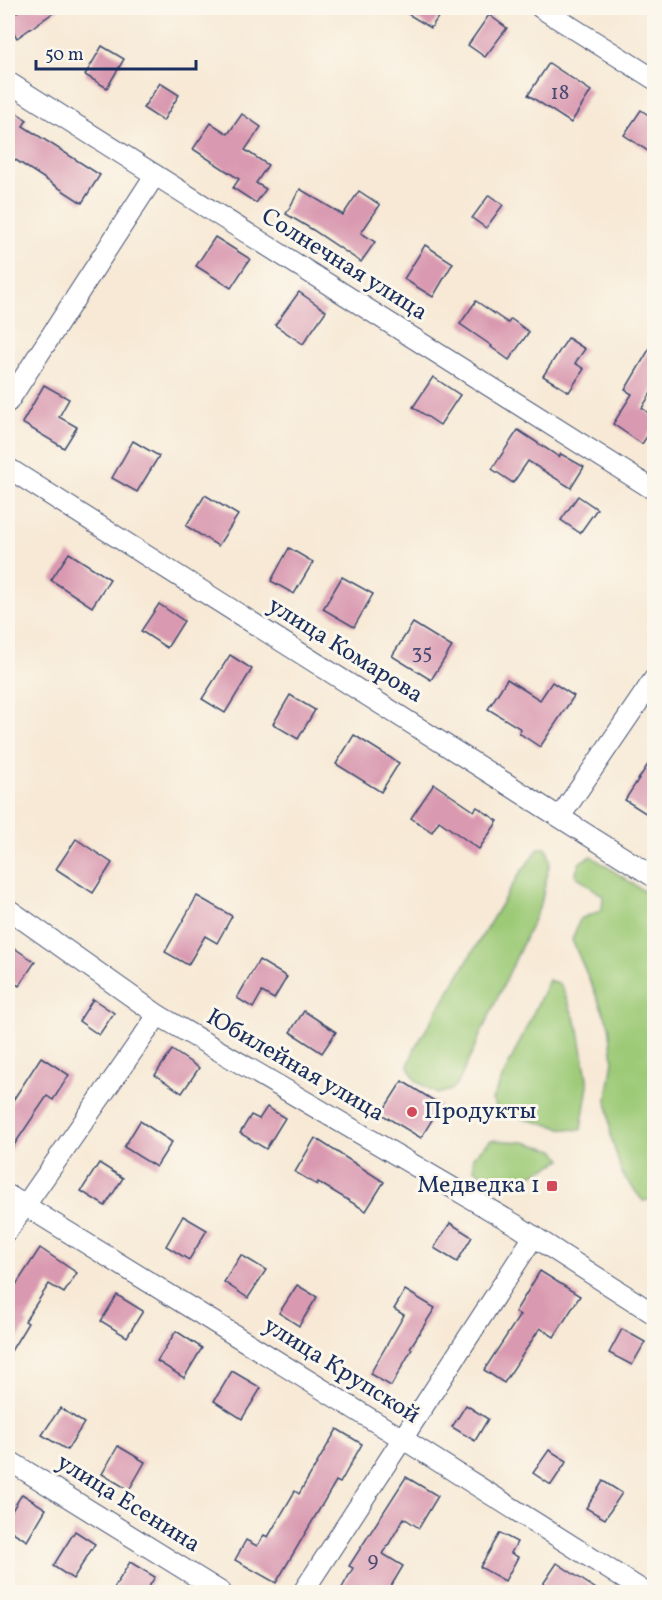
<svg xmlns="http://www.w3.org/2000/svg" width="662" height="1600" viewBox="0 0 662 1600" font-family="Vollkorn,serif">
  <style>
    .green { fill: #9dca77; stroke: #5c7c6a; stroke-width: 1.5 }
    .building { fill: #d999b0 }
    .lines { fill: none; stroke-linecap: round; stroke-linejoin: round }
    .minor-casing { stroke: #3c4b70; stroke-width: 22 }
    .minor { stroke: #fff; stroke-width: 20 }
    .poi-dot { fill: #d1495b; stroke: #fbf7ec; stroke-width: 2 }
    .labels { text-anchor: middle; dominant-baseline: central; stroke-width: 6; stroke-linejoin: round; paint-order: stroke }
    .number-label { font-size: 21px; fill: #4a4a72 }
    .street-label { font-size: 24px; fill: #1b2f5e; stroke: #fbf7ec }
    .poi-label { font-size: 24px; fill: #1b2f5e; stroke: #fbf7ec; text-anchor: start }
  </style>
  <rect width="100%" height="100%" fill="#fbf7ec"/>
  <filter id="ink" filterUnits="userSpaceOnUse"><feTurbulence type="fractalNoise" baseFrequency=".0167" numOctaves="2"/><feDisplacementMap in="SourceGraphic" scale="12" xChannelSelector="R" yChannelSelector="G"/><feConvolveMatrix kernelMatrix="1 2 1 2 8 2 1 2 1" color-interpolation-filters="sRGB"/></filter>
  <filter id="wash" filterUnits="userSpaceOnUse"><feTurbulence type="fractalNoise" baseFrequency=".008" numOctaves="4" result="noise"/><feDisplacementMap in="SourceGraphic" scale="24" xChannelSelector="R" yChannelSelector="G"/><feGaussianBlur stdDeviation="1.35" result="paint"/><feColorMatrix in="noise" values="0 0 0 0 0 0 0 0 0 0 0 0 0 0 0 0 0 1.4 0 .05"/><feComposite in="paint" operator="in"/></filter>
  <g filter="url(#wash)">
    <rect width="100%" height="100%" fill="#f7e9d5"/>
    <g class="green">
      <polygon points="539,848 547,848 550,861 541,904 458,1083 451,1090 437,1094 416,1081 408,1066 415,1048 518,876"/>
      <polygon points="591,856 654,898 654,1199 643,1201 622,1174 611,1137 607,1099 613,1060 609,1025 572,940 580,919 602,910 603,896 575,875 580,862"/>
      <polygon points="549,980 561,985 579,1030 588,1085 581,1130 565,1129 501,1113 492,1100"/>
      <path d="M491 1140 524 1142 555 1150 562 1160C541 1170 513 1188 489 1180 484 1178 478 1172 474 1169L473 1157Z"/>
    </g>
    <g id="blocks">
      <g class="building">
        <polygon points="23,8 60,8 17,38 8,24 8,18"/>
        <polygon points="398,8 444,8 431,28"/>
        <polygon points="489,15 507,28 485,57 468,45"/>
        <polygon points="102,46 124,59 107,88 85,75"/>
        <polygon points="549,63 591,91 571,123 528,95"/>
        <polygon points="160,83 179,95 163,121 143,108"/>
        <polygon points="8,107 27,120 23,126 100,175 82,203 8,155"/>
        <polygon points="641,110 654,119 654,155 624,135"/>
        <polygon points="242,114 261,127 245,150 268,165 256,183 266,189 256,203 233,188 239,179 193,149 211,123 228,134"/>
        <polygon points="300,189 343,215 359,191 380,205 361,233 375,242 361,262 313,230 286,214"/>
        <polygon points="489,195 503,205 486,228 472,218"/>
        <polygon points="215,237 250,259 231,288 196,266"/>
        <polygon points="425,245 453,263 433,297 404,279"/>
        <polygon points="299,292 326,311 303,344 275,325"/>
        <polygon points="476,301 508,323 511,319 529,332 509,360 491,347 492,346 460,324"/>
        <polygon points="568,338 585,349 575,363 584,369 569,392 543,376"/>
        <polygon points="654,341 654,388 642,408 654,417 654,426 642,444 613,424 632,394 625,390"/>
        <polygon points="433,377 460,395 440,425 413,407"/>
        <polygon points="44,385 69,399 59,417 77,427 64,448 22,423"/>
        <polygon points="518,430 559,457 561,454 584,467 571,488 528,461 513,483 492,469"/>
        <polygon points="133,441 159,456 137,492 112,478"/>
        <polygon points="205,495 238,515 218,546 186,526"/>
        <polygon points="578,496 597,509 580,533 561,520"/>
        <polygon points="289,548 313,562 294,594 271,581"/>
        <polygon points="69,553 110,579 92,607 51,580"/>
        <polygon points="342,577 373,594 354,627 323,609"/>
        <polygon points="159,604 184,621 167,648 141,631"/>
        <polygon points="413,623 452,647 431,680 392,656"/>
        <polygon points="230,655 252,669 225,713 202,699"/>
        <polygon points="507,679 540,700 552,682 574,696 540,747 519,733 521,729 488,709"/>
        <polygon points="290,695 315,710 298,739 273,724"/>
        <polygon points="354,735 399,763 381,792 336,764"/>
        <polygon points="654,755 654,803 647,814 625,800"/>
        <polygon points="434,784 474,811 477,807 498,821 479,849 439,821 432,832 411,818"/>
        <polygon points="76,839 112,863 93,893 56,869"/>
        <polygon points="197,896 232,916 217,943 205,936 188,965 165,952"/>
        <polygon points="8,944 35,962 19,986 8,979"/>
        <polygon points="259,960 287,977 274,999 262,992 253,1008 237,998"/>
        <polygon points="93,999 114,1013 99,1035 79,1021"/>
        <polygon points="304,1011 336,1032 322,1053 290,1032"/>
        <polygon points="172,1050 199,1068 182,1093 155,1075"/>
        <polygon points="41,1057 69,1075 53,1100 47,1096 8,1154 8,1108"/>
        <polygon points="402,1081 441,1105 421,1138 381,1114"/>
        <polygon points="267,1107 285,1118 266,1149 240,1133 251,1115 259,1119"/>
        <polygon points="140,1121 172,1142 156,1167 124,1147"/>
        <polygon points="315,1138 384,1182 366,1211 318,1182 317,1185 295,1172"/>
        <polygon points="99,1163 123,1178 105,1206 81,1191"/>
        <polygon points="183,1216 207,1230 189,1260 166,1246"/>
        <polygon points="450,1223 472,1237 457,1262 434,1248"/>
        <polygon points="40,1248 77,1273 64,1293 49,1284 25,1321 28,1323 8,1356 8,1297"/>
        <polygon points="241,1255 266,1270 248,1298 224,1282"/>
        <polygon points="540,1271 580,1296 554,1337 540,1328 504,1383 484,1370 520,1315 515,1312"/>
        <polygon points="297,1285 317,1297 299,1326 279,1313"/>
        <polygon points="405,1290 435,1308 410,1348 412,1349 391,1386 370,1374 404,1315 394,1309"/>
        <polygon points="117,1295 143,1311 127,1337 101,1321"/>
        <polygon points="622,1329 645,1342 632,1365 609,1353"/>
        <polygon points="176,1331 202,1348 184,1378 157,1361"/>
        <polygon points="232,1371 261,1388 242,1419 214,1401"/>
        <polygon points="466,1405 488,1419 475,1441 452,1427"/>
        <polygon points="60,1408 84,1423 67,1450 42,1435"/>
        <polygon points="337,1429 362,1444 340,1483 336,1481 276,1583 235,1560 246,1540 257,1546 264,1535 268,1537 295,1491 299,1494"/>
        <polygon points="118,1446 145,1462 129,1490 102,1474"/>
        <polygon points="549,1450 567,1461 551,1485 533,1473"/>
        <polygon points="406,1477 438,1496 419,1528 404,1518 383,1554 403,1566 387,1593 339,1593 353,1568 349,1566"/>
        <polygon points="603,1481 622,1493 605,1519 586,1508"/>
        <polygon points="22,1494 46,1509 27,1541 8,1529 8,1517"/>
        <polygon points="75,1531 95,1544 73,1579 53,1566"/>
        <polygon points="500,1533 517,1542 511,1553 518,1557 505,1581 480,1567"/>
        <polygon points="130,1562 155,1577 145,1593 111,1593"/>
        <polygon points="557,1563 602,1593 537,1593"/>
      </g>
    </g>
  </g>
  <g filter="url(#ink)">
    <use href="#blocks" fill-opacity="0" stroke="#3c4b70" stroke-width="1.5"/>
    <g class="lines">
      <defs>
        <g id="minor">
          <polyline points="541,8 654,79"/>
          <polyline points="8,82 654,490"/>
          <polyline points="8,402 155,175"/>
          <polyline points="8,468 654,877"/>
          <polyline points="560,817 654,679"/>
          <polyline points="8,909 158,1015 516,1225 654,1314"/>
          <polyline points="8,1195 403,1439 645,1592"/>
          <polyline points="8,1230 158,1015"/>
          <polyline points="8,1460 221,1592"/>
          <polyline points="303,1592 534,1236"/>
        </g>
      </defs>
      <use href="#minor" class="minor-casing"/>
      <use href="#minor" class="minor"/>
    </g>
  </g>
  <g class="poi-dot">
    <circle cx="412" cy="1112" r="6"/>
    <rect x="546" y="1180" width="12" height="12" rx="3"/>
  </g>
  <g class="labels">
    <g class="number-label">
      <text x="560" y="93">18</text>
      <text x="422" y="652">35</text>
      <text x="373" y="1560">9</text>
    </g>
    <g class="street-label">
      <text transform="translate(344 265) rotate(32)">Солнечная улица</text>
      <text transform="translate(345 651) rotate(32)">улица Комарова</text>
      <text transform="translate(295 1066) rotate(30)">Юбилейная улица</text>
      <text transform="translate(341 1371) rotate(32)">улица Крупской</text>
      <text transform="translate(128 1504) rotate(32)">улица Есенина</text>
    </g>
    <g class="poi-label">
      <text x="424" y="1112">Продукты</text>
      <text x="540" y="1186" text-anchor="end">Медведка 1</text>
    </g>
  </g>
  <rect width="662" height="1600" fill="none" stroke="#fbf7ec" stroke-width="30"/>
  <path d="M36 60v9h160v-9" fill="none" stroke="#1b2f5e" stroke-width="3"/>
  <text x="45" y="60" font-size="18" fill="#1b2f5e" stroke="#fbf7ec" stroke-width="4.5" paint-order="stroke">50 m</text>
</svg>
